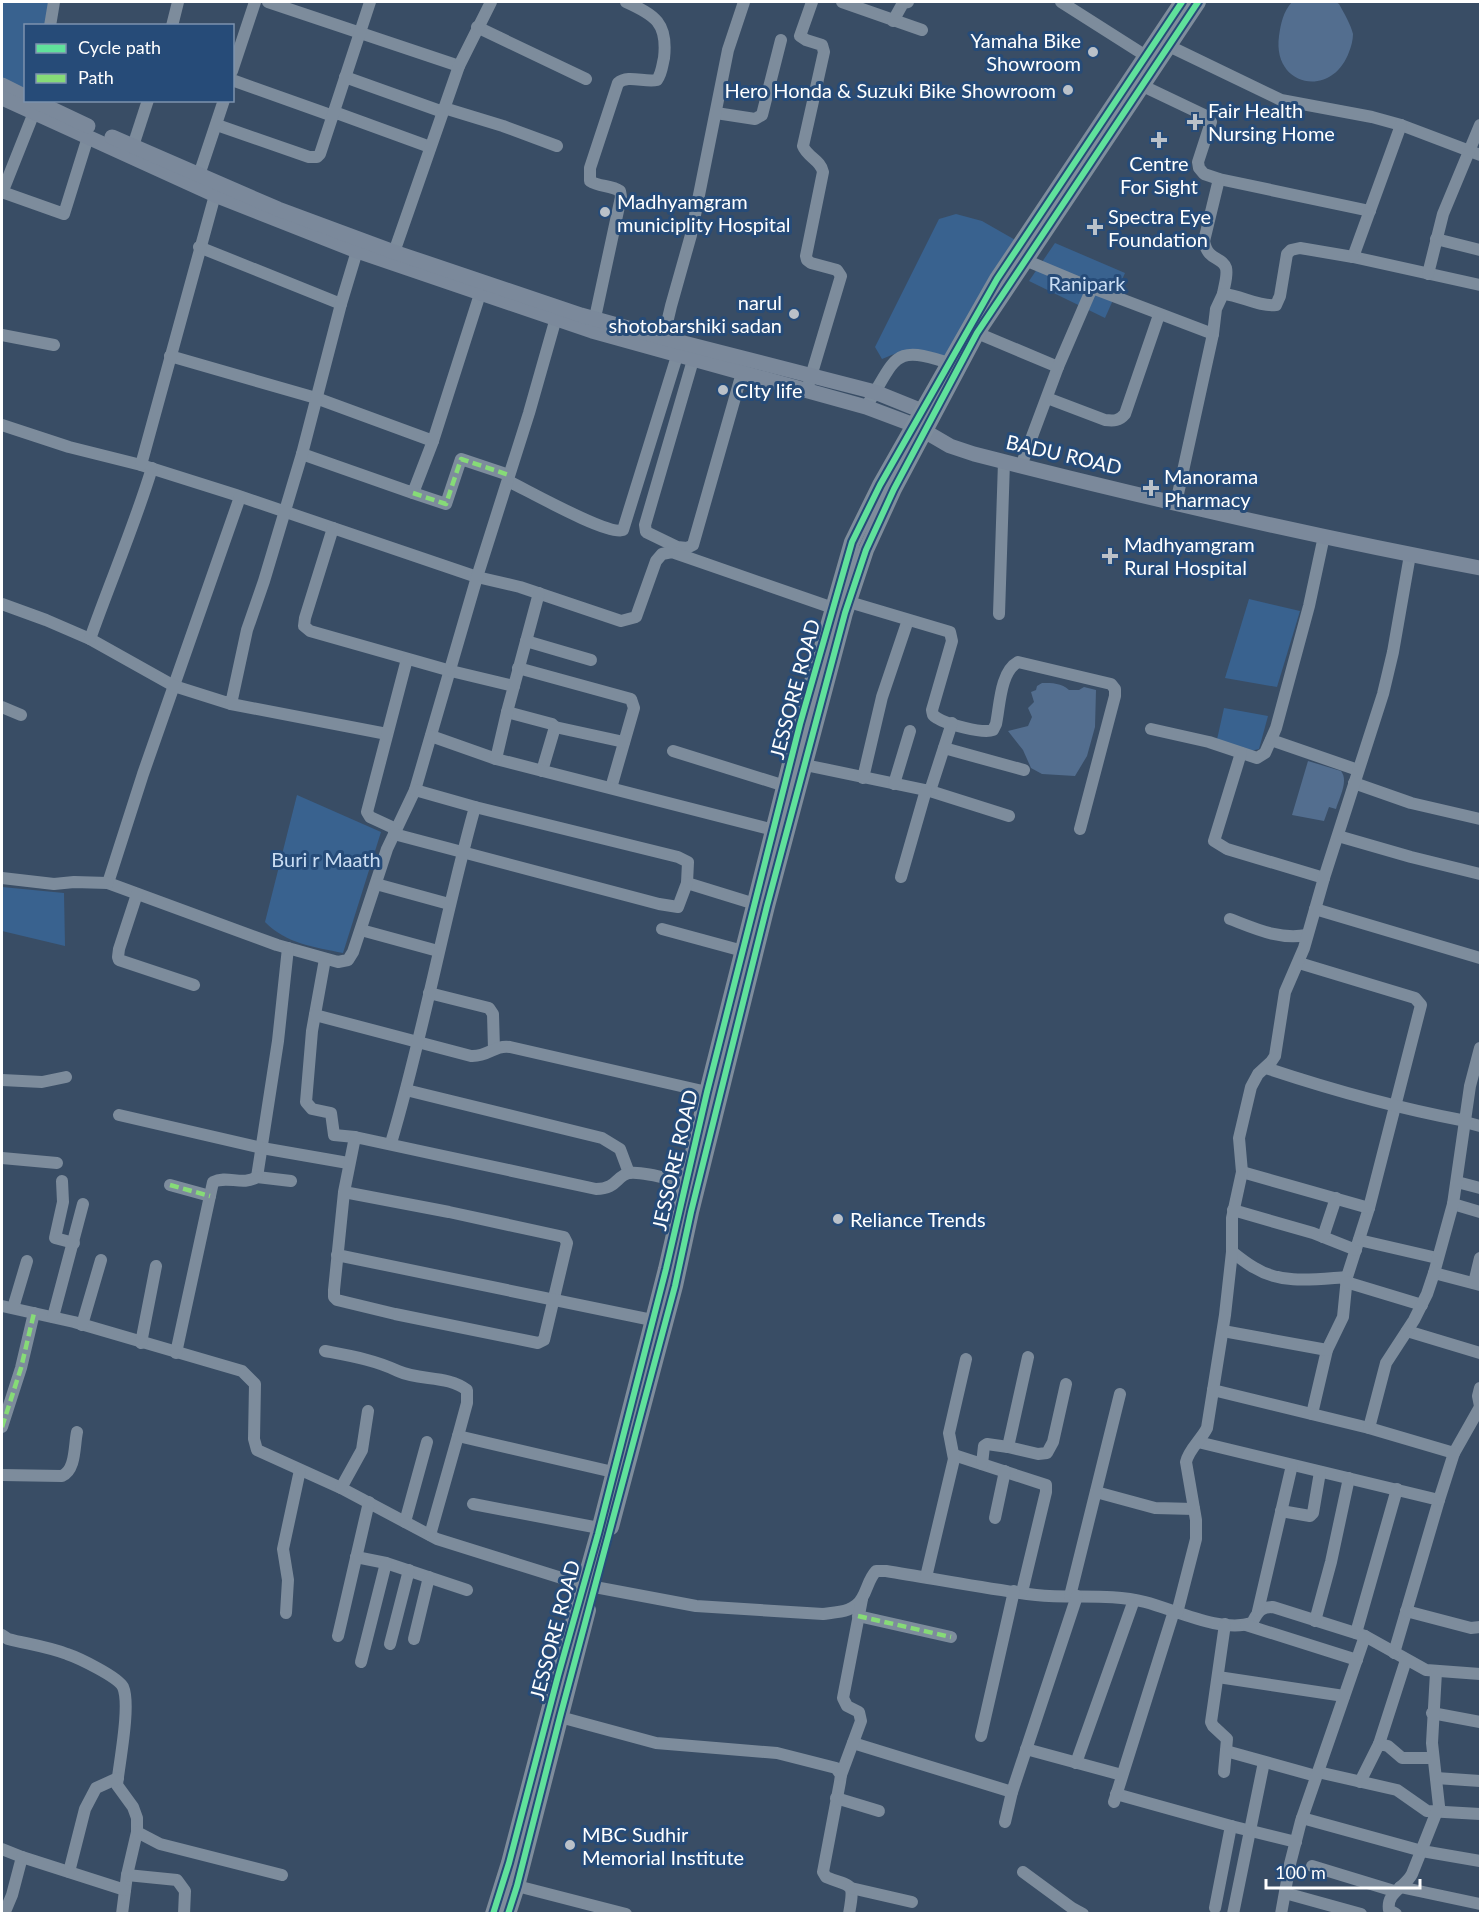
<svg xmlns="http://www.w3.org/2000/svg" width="1482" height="1915" viewBox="0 0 1482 1915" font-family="Lato,sans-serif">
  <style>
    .green { fill: #39628f }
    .water { fill: #536e8f }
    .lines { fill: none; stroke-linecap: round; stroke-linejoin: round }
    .minor { stroke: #7d8c9c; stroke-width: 12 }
    .major { stroke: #7b899b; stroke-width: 15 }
    .highway { stroke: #7f8d9c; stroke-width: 16 }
    .quiet { stroke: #86db77; stroke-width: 4.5; stroke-dasharray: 9 4.5; stroke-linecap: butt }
    .cycleway-casing { stroke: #264b78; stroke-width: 10 }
    .cycleway { stroke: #60e19b; stroke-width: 6 }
    .poi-dot { fill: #bac1c9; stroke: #264b78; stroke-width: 2 }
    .labels { text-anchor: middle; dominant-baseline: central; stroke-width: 6; stroke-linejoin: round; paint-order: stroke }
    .poi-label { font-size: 20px; fill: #fff; stroke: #264b78; text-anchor: start }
    .park-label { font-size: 20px; fill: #caddf3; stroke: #264b78 }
    .street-label { font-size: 20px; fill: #fff; stroke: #264b78 }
  </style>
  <rect width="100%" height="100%" fill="#394d65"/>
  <g class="green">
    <polygon points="2,2 58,2 55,25 26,26 25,96 2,82"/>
    <path d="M956 214 982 221 1017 241 946 359C918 347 910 347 882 359L875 347 939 219Z"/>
    <polygon points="1055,243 1125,273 1105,318 1029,281"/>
    <polygon points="1249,599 1300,611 1277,687 1225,678"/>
    <polygon points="1224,708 1268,716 1259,749 1251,751 1216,744"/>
    <path d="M297 795 381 832 343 953C314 947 287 944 265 922Z"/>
    <polygon points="2,887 64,893 65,946 2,931"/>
  </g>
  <g class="water">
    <path d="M1292 2H1336L1339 4C1344 13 1351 25 1353 34 1353 40 1351 47 1349 52 1332 99 1272 87 1279 36 1281 23 1283 12 1292 2Z"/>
    <path d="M1042 683C1052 683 1062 683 1069 690H1079L1084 687 1096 690 1095 727 1087 756 1075 776 1042 774 1031 768 1023 750 1008 731 1028 726 1032 717 1028 708 1034 702 1031 692 1036 690 1037 686Z"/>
    <path d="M1308 761 1341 771C1349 781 1339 798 1336 809L1329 807 1324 821 1292 815Z"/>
  </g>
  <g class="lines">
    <g class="minor">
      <polyline points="268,2 459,66"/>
      <polyline points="842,2 922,30"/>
      <polyline points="1061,2 1146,56"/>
      <polyline points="893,21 903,3 908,2"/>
      <polyline points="50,26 54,2"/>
      <polyline points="172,26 178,2"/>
      <polyline points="477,27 586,79"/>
      <polyline points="1169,46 1281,100 1372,117 1401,125 1480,155"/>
      <polyline points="232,71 255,2"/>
      <polyline points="345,77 443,112"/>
      <polyline points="232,80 333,116"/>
      <polyline points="1143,86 1206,116 1211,122 1198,162 1199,168 1204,174 1219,179 1370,211"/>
      <polyline points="444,108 503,126 557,146"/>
      <polyline points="334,112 430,147"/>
      <polyline points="716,113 755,119 762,115 781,40"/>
      <polyline points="217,125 309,157 317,157 320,154 370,2"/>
      <polyline points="1401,125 1353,257 1480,285"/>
      <polyline points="133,146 148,100"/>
      <polyline points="199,175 224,100"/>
      <path d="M1219 179 1204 241C1208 262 1222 256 1226 268 1228 276 1224 286 1223 294"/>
      <polyline points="2,192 64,214 88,137"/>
      <polyline points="2,193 37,105"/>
      <polyline points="1436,239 1480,250"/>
      <polyline points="199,247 341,304"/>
      <polyline points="392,258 459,66 491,2"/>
      <polyline points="1025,260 1092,288 1213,334"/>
      <polyline points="1428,274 1443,214 1480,125"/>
      <path d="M593 327 621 197 620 191C611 185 599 187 590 181V168L618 83C628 74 645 83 657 80 662 73 662 66 664 58 668 23 655 15 626 2"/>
      <polyline points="977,333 1058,367"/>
      <polyline points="2,335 54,345"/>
      <polyline points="662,344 671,306 691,235 728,50 744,2"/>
      <polyline points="170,356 316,398 433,441"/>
      <polyline points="693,360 645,525 646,532 677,547 687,548 693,545 742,373"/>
      <path d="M809 383 841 276 837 270 811 263 807 260 806 256 823 172C821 160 807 157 803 146L824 52 822 45 806 40 800 36 812 2"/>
      <path d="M1047 398 1105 420C1114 421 1119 421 1125 414L1159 315"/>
      <path d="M866 407C898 356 891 343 955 365"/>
      <polyline points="2,425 69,447 141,465 236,495 477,577 520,587 621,621 636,617 656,561 662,554 672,552 833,608"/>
      <polyline points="302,454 413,493 433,441 480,294"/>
      <polyline points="141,465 215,195"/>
      <polyline points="1021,466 1058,367 1092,288"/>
      <path d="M508 481C527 490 608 536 623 530L677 356"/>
      <polyline points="413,493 446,504 461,459 509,475"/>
      <polyline points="240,497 143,774 108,883 277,945 338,962 348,960 353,952 387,849 415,790 477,577 529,413 556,318"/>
      <path d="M1176 503 1213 334 1216 309 1223 294C1241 295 1258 307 1276 305L1280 296 1287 254 1291 250 1300 248 1353 257"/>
      <polyline points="333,528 305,618 304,626 310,631 451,671 514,686"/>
      <path d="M849 602 950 632 952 641 932 710C933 715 932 715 937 718 946 724 983 734 993 730L996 724C1000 705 1000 672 1018 662L1111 684 1115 689V696L1080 829"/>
      <polyline points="2,604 46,620 90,639 174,686 231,704 247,630 264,581 302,454 341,304 357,251"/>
      <polyline points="999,614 1004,462"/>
      <path d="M90 639C110 582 134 527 152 468"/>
      <polyline points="526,641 591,660"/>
      <polyline points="518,668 631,699 634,708 611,788"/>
      <polyline points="231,704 387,734"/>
      <polyline points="2,707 21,715"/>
      <polyline points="507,712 552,724 555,727 542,771"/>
      <polyline points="555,727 624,742"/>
      <polyline points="1151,729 1209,742 1257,758 1265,753 1276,728 1309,606 1324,536"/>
      <polyline points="431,736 496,759 774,830"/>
      <polyline points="1271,740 1358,770"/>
      <polyline points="944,748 1024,770"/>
      <polyline points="673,751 785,786"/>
      <polyline points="1241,753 1214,841 1227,849 1324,878"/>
      <polyline points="496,759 507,712 539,593"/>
      <polyline points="805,765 930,791 1009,816"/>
      <polyline points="863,778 882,697 908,620"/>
      <polyline points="1354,783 1411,803 1480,819"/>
      <polyline points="894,784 910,731"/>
      <polyline points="415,790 475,807 678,857 688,862 687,883 755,904"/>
      <polyline points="930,791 952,723"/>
      <polyline points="396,829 370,817 367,812 407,659"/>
      <polyline points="394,834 659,904 678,907 687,883"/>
      <polyline points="1338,836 1411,857 1480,874"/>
      <polyline points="901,877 926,790"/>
      <polyline points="2,878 54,884 74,882 108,883"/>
      <polyline points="376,884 449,904"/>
      <polyline points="137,894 119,949 118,957 119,960 194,985"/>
      <polyline points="1315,909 1480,958"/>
      <path d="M1230 919C1256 929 1279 940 1307 935"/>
      <polyline points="662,929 743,951"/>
      <polyline points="361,930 438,951"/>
      <polyline points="288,948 278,1041 257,1177 291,1181"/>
      <polyline points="325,959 312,1031 306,1102 312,1109 331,1113 334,1135 355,1137"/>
      <polyline points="1299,963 1415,998 1421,1005 1369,1208 1347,1277 1343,1317 1327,1350 1312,1414"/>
      <polyline points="429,993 489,1008 493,1014 494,1049"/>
      <path d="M315 1015 471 1056C489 1057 493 1045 510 1047L707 1092"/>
      <path d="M1266 1068C1332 1090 1397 1108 1466 1121"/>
      <polyline points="2,1080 42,1082 66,1077"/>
      <polyline points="406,1090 602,1138 620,1149 629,1173"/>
      <polyline points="119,1115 262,1148 348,1163"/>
      <polyline points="1465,1122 1480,1126"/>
      <path d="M391 1143C424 1032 444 918 475 807"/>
      <polyline points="2,1158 57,1163"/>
      <polyline points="1242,1172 1369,1208"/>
      <polyline points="62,1181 63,1202 55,1238 74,1243"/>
      <polyline points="1457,1182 1480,1188"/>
      <polyline points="170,1185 210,1196"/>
      <path d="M344 1192 449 1212 564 1237 567 1243 544 1340 538 1343 395 1314 337 1300 334 1297V1290L344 1192 355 1137 596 1189C617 1189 616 1176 629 1173 644 1171 671 1180 686 1183"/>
      <polyline points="1453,1204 1480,1212"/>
      <polyline points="1233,1210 1313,1233 1356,1250"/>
      <polyline points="1323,1237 1336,1198"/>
      <polyline points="1359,1240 1437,1258"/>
      <path d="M1232 1252C1239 1257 1247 1264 1255 1268 1282 1285 1317 1279 1347 1277"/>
      <polyline points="337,1255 652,1320"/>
      <polyline points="1434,1273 1480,1285"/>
      <polyline points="1346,1282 1422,1305"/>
      <polyline points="1474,1283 1480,1258"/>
      <path d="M2 1306 74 1322 242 1371 255 1384 254 1439 257 1450 341 1488 437 1539 584 1585 696 1606 823 1614C837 1612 855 1612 862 1598 868 1588 868 1580 876 1571H886C936 1579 986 1589 1036 1595 1073 1599 1109 1593 1145 1602 1176 1610 1221 1633 1252 1623 1258 1612 1260 1607 1273 1607L1365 1636 1426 1670 1480 1674"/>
      <polyline points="13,1308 27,1261"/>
      <polyline points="53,1317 83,1204"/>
      <polyline points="82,1325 101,1260"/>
      <polyline points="1223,1331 1327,1350"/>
      <polyline points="1407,1331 1480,1353"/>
      <polyline points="141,1343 156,1266"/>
      <path d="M325 1351C351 1356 375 1360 398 1371 419 1381 448 1375 467 1390V1403L458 1436 430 1535"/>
      <path d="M176 1353 213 1182C227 1175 243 1186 257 1177"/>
      <polyline points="1480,1388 1478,1396 1480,1406"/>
      <polyline points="1213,1390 1369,1428 1454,1453 1480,1407"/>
      <polyline points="2,1427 21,1368 34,1313"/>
      <polyline points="1369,1428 1386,1363 1414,1320 1427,1294 1434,1273 1453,1204 1470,1086 1480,1048"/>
      <polyline points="458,1436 613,1472"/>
      <polyline points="1198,1442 1439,1500 1394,1653"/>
      <polyline points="1008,1447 1038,1454 1047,1453 1053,1442 1066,1384"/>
      <polyline points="954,1455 1046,1485 1046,1492 1022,1592"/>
      <polyline points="982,1464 984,1446 987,1444 1008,1447 1028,1357"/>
      <path d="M2 1475 62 1476C76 1470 74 1446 77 1432"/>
      <polyline points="341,1488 362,1450 368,1411"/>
      <polyline points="1096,1492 1155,1508 1194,1509"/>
      <polyline points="1439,1500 1454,1453"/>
      <polyline points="473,1504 599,1528"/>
      <polyline points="1281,1511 1310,1516 1313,1513 1320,1472"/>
      <polyline points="995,1518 1005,1471"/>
      <polyline points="405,1522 427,1442"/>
      <polyline points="356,1557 386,1563 467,1590"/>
      <polyline points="926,1577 954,1459 949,1433 966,1359"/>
      <polyline points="1070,1596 1120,1394"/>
      <polyline points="1258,1611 1292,1465"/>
      <polyline points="1406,1611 1471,1628 1480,1627"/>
      <polyline points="286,1613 288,1580 283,1549 300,1470"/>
      <path d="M1177 1613 1196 1539V1520L1186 1462C1189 1449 1201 1440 1207 1428L1225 1315 1232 1252V1218L1242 1172 1239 1138 1251 1087 1258 1074 1271 1062 1275 1056 1285 992 1304 948 1324 878 1383 694 1393 652 1410 555"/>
      <polyline points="858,1616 951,1637"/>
      <polyline points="1315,1621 1331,1562 1349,1478"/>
      <polyline points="1246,1625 1357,1660"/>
      <polyline points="1356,1633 1397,1489"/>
      <path d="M2 1635 8 1639C28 1644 49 1647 67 1654 79 1658 118 1677 123 1687 131 1705 119 1764 117 1785L133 1807 137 1818V1832L127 1875 122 1914"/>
      <polyline points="338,1636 369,1502"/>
      <polyline points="414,1639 429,1577"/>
      <polyline points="390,1644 409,1570"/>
      <polyline points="361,1662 386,1563"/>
      <polyline points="1218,1677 1344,1696"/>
      <polyline points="1432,1713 1480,1722"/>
      <path d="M560 1717 656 1743 777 1753 836 1768 841 1775 840 1782 823 1872 826 1877C852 1888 855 1880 849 1914"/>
      <polyline points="981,1736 1014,1591"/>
      <polyline points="853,1743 1012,1792"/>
      <polyline points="1379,1744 1406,1660"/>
      <polyline points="1026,1749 1122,1775"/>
      <polyline points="1226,1751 1316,1776"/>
      <polyline points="1076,1763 1134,1600"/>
      <polyline points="1224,1772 1227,1739 1213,1726 1211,1722 1225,1624"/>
      <polyline points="1318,1772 1397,1790 1427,1811 1480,1814"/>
      <polyline points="841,1775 861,1721 859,1712 847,1706 843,1698 862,1599"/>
      <polyline points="1436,1778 1480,1781"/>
      <polyline points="1360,1782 1379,1744 1388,1746 1402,1758 1433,1758"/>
      <polyline points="1116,1794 1231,1826 1296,1842"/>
      <polyline points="836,1798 879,1811"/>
      <polyline points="1114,1802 1174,1611"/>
      <polyline points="1302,1818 1422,1851 1480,1861"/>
      <polyline points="1005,1822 1012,1792 1077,1596"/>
      <polyline points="137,1832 160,1844 282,1875"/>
      <polyline points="2,1849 22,1857 12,1895 4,1914"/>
      <polyline points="22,1857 125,1890"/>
      <polyline points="1312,1866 1394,1891"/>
      <polyline points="69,1872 85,1809 96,1788 118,1778"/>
      <polyline points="1023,1872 1072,1908 1083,1914"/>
      <polyline points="127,1875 177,1880 185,1891 184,1914"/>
      <polyline points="517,1886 626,1914"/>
      <polyline points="1400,1887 1480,1904"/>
      <polyline points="851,1888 912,1902"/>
      <polyline points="1285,1893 1361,1914"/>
      <polyline points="1215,1908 1231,1826"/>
      <polyline points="1233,1914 1264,1762"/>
      <polyline points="1281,1914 1290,1864 1301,1821 1365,1636"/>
      <path d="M1396 1914 1389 1910C1386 1892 1405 1888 1412 1874L1439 1806 1432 1743 1436 1672"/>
    </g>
    <g class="major">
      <polyline points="2,85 26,97"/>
      <path d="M2 98 215 195 357 251 592 331 866 407 914 425 950 446 974 454C1142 497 1311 536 1480 568"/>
      <polyline points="33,100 88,126"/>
      <polyline points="112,137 278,209 394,252 581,315 664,338 875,392 932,415"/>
    </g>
    <g class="highway">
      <polyline points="611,1527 675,1286 691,1212 767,906 845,613 866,550 894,489 977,333 1198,2"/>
      <polyline points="493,1914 509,1863 558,1676 598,1534 666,1269 707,1092 800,724 852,542 880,485 997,279 1182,2"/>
      <polyline points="508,1914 517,1886 588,1610"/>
    </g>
    <g class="quiet">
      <polyline points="413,493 446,504 461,459 509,475"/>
      <polyline points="170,1185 210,1196"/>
      <polyline points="2,1427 21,1368 34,1313"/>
      <polyline points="858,1616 951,1637"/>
    </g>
    <defs>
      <g id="cycleway">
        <polyline points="493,1914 509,1863 558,1676 598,1534 666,1269 707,1092 800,724 852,542 880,485 997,279 1182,2"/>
        <polyline points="508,1914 517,1886 560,1717 675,1286 691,1212 767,906 845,613 866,550 894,489 977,333 1198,2"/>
      </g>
    </defs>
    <use href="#cycleway" class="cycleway-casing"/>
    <use href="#cycleway" class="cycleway"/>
  </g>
  <g class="poi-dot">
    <circle cx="1093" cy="52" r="6"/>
    <circle cx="1068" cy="90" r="6"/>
    <path d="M1192 113h6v6h6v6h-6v6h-6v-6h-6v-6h6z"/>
    <path d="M1156 131h6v6h6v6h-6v6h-6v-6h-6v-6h6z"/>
    <circle cx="605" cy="212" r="6"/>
    <path d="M1092 218h6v6h6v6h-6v6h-6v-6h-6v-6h6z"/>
    <circle cx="794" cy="314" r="6"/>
    <circle cx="723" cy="390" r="6"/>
    <path d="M1148 479h6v6h6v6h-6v6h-6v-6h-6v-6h6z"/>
    <path d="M1107 547h6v6h6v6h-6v6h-6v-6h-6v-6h6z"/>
    <circle cx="838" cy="1219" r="6"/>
    <circle cx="570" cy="1845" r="6"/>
  </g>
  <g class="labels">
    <g class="poi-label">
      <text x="1081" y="40" text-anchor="end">Yamaha Bike<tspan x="1081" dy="23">Showroom</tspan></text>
      <text x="1056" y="90" text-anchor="end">Hero Honda &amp; Suzuki Bike Showroom</text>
      <text x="1208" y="110">Fair Health<tspan x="1208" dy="23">Nursing Home</tspan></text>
      <text x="1159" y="163" text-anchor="middle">Centre<tspan x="1159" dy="23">For Sight</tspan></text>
      <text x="617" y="201">Madhyamgram<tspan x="617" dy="23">municiplity Hospital</tspan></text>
      <text x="1108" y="216">Spectra Eye<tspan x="1108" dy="23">Foundation</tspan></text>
      <text x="782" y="302" text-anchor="end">narul<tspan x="782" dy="23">shotobarshiki sadan</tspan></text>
      <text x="735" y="390">CIty life</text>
      <text x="1164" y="476">Manorama<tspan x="1164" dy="23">Pharmacy</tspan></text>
      <text x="1124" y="544">Madhyamgram<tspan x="1124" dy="23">Rural Hospital</tspan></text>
      <text x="850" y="1219">Reliance Trends</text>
      <text x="582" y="1834">MBC Sudhir<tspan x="582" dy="23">Memorial Institute</tspan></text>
    </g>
    <g class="park-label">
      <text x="1087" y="283">Ranipark</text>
      <text x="326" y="859">Buri r Maath</text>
    </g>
    <g class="street-label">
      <text transform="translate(1064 454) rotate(13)">BADU ROAD</text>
      <text transform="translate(794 689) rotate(-75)">JESSORE ROAD</text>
      <text transform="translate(674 1160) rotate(-77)">JESSORE ROAD</text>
      <text transform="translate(554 1630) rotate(-75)">JESSORE ROAD</text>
    </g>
  </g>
  <rect width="1482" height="1915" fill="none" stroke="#ffffff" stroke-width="6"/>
  <rect x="24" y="24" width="210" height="78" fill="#264b78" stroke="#7d93ae" stroke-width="1.5"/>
  <rect x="36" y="44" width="30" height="9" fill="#60e19b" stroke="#7d93ae" stroke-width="1.5"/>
  <text x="78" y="54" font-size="18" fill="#ffffff">Cycle path</text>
  <rect x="36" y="74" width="30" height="9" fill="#86db77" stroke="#7d93ae" stroke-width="1.5"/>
  <text x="78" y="84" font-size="18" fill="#ffffff">Path</text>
  <path d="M1266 1879v9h154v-9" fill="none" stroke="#ffffff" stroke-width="3"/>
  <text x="1275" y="1879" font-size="18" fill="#ffffff" stroke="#264b78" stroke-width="4.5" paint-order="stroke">100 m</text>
</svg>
